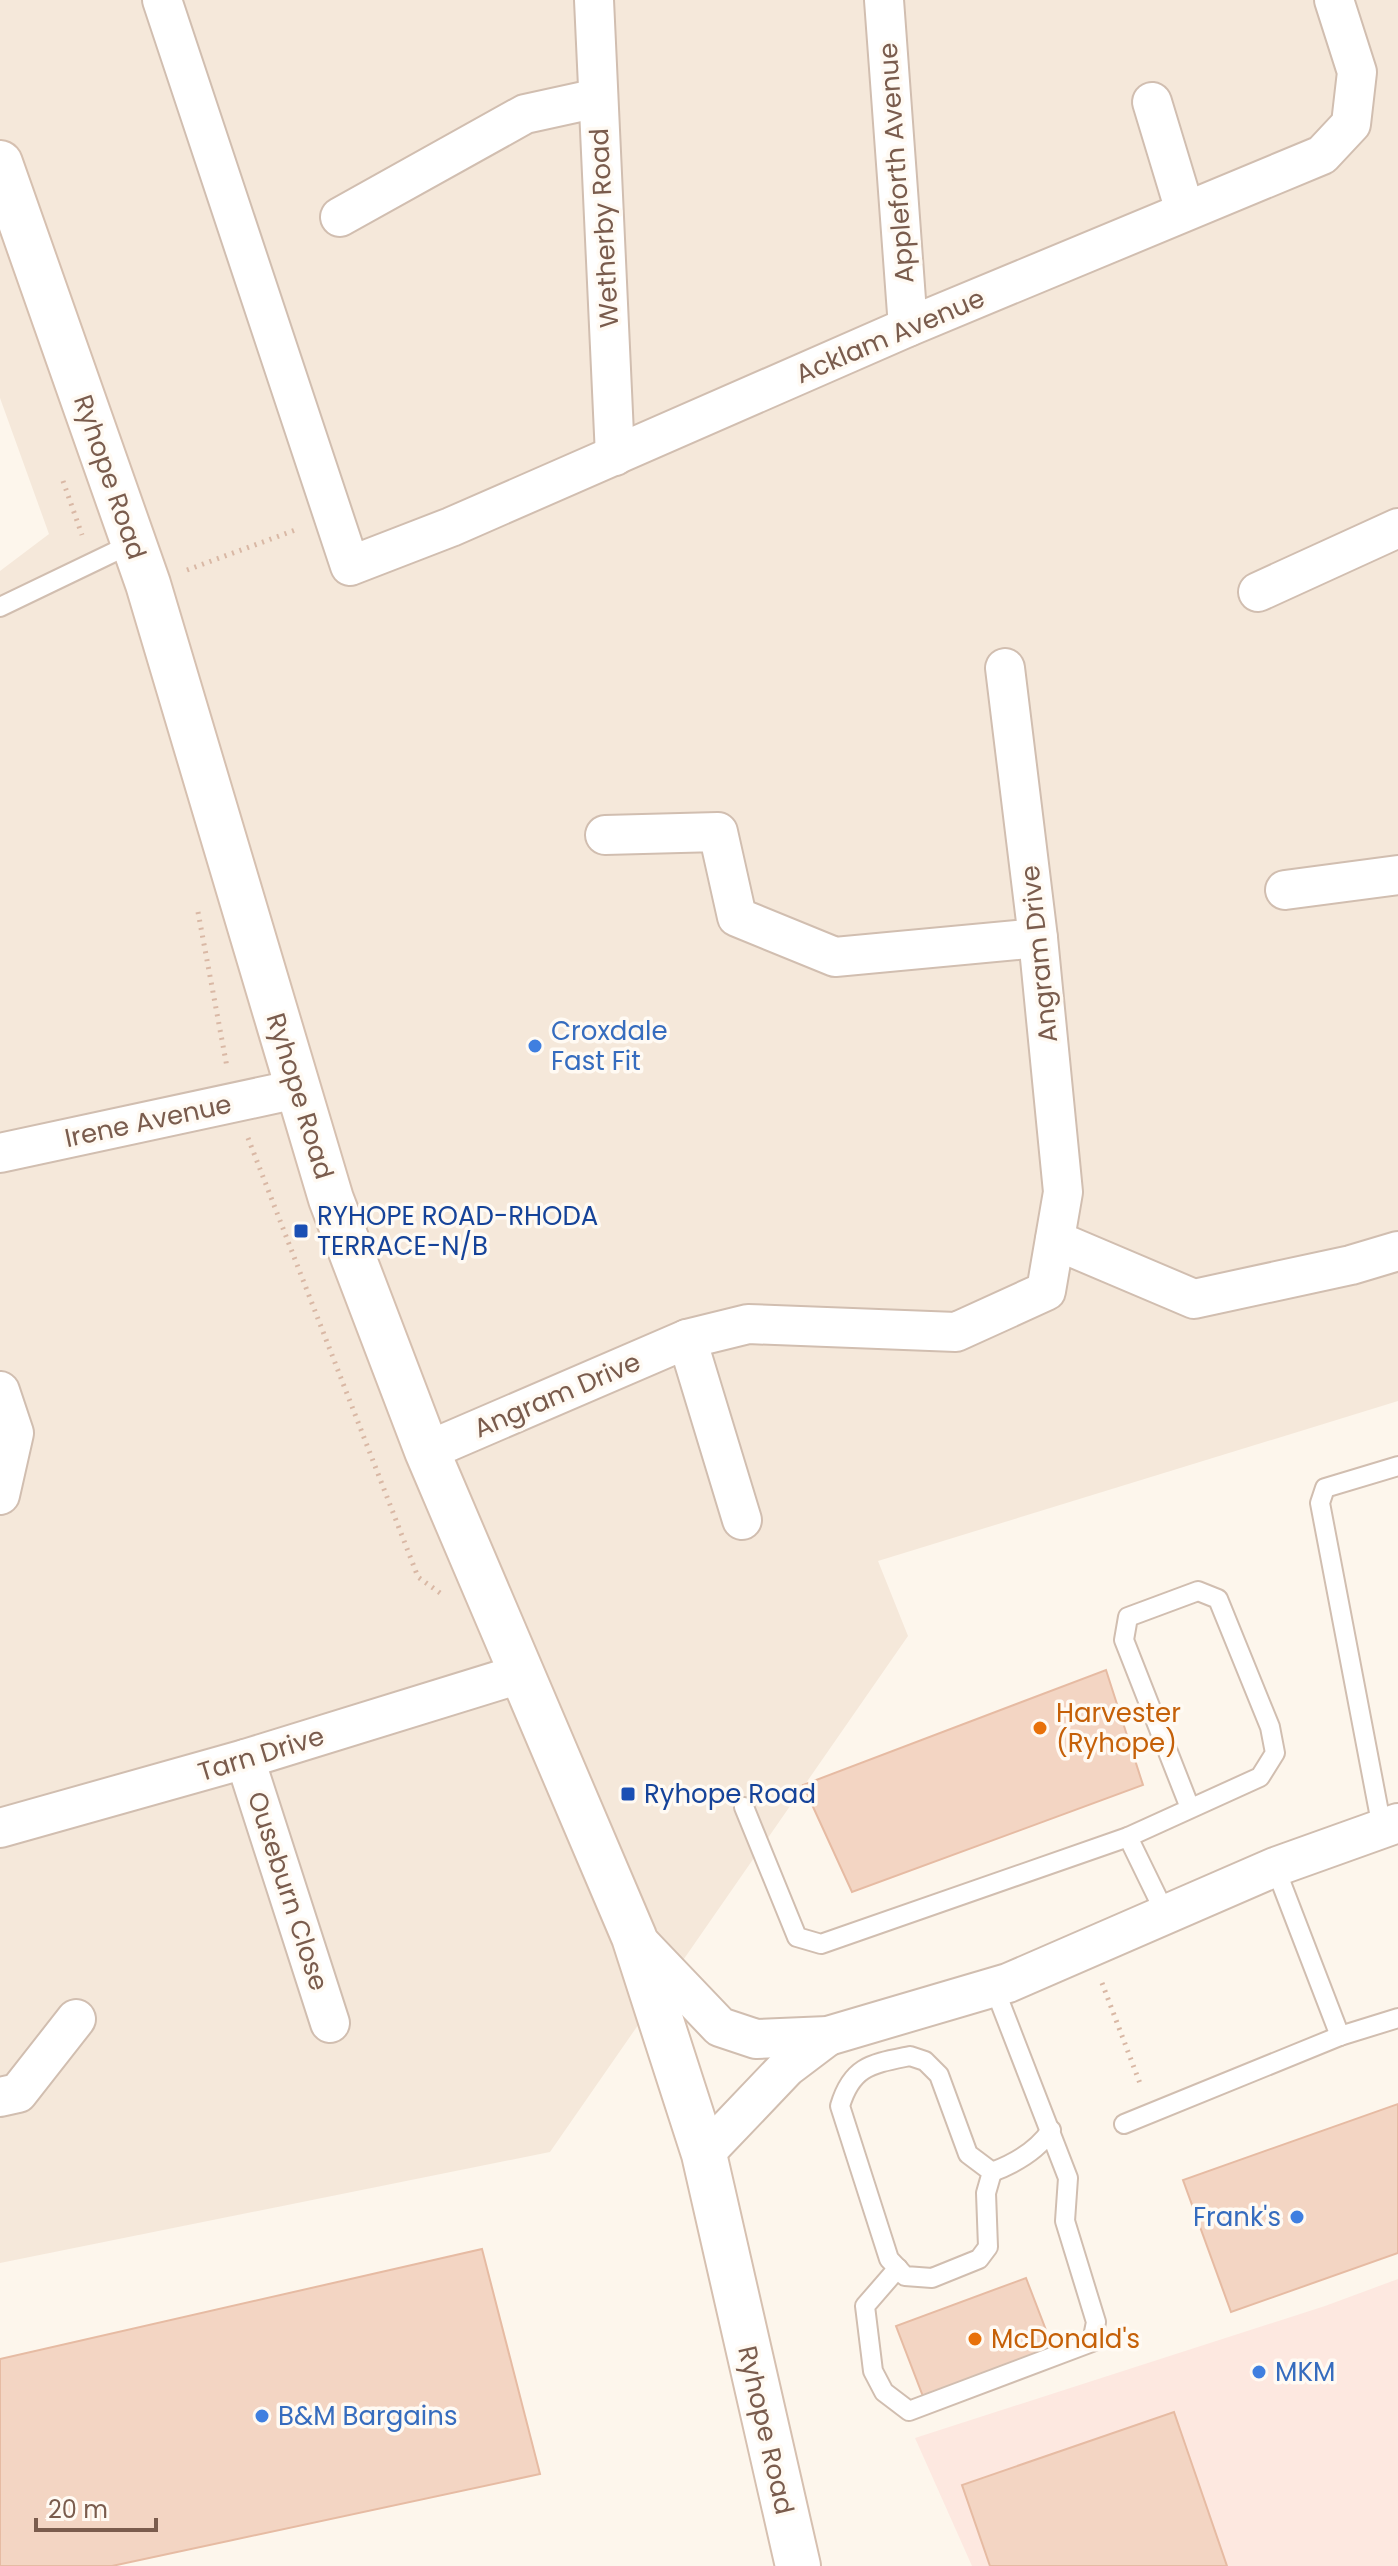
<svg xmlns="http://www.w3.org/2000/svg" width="1398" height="2566" viewBox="0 0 1398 2566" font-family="Poppins,sans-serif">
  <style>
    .residential { fill: #f5e8da }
    .commercial { fill: #fde8e0 }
    .building { fill: #f3d5c3; stroke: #e6bba3; stroke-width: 2 }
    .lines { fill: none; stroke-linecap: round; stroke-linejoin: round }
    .service-casing { stroke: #d1beb0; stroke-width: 22 }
    .minor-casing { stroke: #d1beb0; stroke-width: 42 }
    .secondary-casing { stroke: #d6c0b0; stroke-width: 48 }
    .path { stroke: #d9b8a5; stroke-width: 5; stroke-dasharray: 2 6; stroke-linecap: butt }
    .service { stroke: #fff; stroke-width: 18 }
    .minor { stroke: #fff; stroke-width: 38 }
    .secondary { stroke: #fff; stroke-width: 44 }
    .shop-dot { fill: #3f7fe0; stroke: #fffaf3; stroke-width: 3 }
    .transit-dot { fill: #1a4fb4; stroke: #fffaf3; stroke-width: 3 }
    .food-dot { fill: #e8710a; stroke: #fffaf3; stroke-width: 3 }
    .labels { text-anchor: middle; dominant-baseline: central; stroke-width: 7; stroke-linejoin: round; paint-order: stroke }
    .street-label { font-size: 26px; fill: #7a5c4d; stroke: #fffaf3 }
    .shop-label { font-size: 26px; fill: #366cbe; stroke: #fffaf3; text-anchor: start }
    .transit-label { font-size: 26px; fill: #164399; stroke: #fffaf3; text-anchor: start }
    .food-label { font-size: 26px; fill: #c56008; stroke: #fffaf3; text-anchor: start }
  </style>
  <rect width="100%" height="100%" fill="#fdf6ec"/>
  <polygon class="residential" points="0,0 1398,0 1398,1401 878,1561 908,1636 550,2152 0,2263 0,571 49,534 0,398"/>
  <polygon class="commercial" points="1398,2279 1398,2566 972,2566 915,2438 1325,2306"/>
  <g class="building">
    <polygon points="1106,1670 1143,1785 852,1892 803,1785"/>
    <polygon points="1398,2104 1398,2253 1231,2312 1183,2180"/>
    <polygon points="482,2249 540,2474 112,2566 0,2566 0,2359"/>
    <polygon points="1026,2278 1054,2351 924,2399 896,2326"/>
    <polygon points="1174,2412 1227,2566 990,2566 962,2485"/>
  </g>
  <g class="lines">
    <defs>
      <g id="service">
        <polyline points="0,607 133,543"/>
        <polyline points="744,1807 797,1937 821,1944 1128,1837"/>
        <polyline points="1382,1828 1320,1503 1325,1488 1398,1466"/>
        <polyline points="1275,1867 1340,2036"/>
        <polyline points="1166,1915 1128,1837 1260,1777 1275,1753 1270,1727 1218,1599 1198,1591 1128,1617 1124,1640 1190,1808"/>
        <path d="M910 2056 925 2061 939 2075 968 2154 992 2172 986 2193 988 2247 979 2259 932 2278 905 2276 889 2259 840 2106C852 2066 871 2064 910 2056Z"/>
        <polyline points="1124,2124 1340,2036 1398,2018"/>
        <path d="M992 2172C1016 2163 1037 2151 1051 2130"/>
        <polyline points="898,2268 865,2306 873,2371 884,2392 909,2411 1092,2342 1096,2322 1065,2221 1068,2178 994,1987"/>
      </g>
      <g id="minor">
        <polyline points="162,0 350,566 451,527 908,327 1322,155 1351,124 1357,72 1334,0"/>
        <polyline points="594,0 615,456"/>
        <polyline points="884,0 908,327"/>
        <polyline points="1152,102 1185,211"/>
        <polyline points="340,217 525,114 598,98"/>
        <polyline points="1258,592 1398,528"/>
        <polyline points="605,835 718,832 737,917 835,957 1038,938"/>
        <polyline points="1285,890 1398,875"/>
        <polyline points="0,1153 297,1089"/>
        <polyline points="1055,1240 1194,1299 1351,1265 1398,1251"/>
        <polyline points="687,1339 742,1520"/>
        <polyline points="0,1391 14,1433 0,1495"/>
        <polyline points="427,1451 687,1339 748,1324 956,1332 1046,1291 1063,1192 1038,938 1005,668"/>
        <polyline points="245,1759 330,2023"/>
        <polyline points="0,1828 245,1759 520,1674"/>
        <polyline points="634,1937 720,2027 756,2039 828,2036 1008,1983 1275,1867 1398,1823"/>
        <polyline points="0,2097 18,2093 76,2019"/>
        <polyline points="704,2154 787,2067 828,2036"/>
      </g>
      <polyline id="secondary" points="0,163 148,584 331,1199 427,1451 634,1937 704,2154 798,2566"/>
    </defs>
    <use href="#service" class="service-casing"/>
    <use href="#minor" class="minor-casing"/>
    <use href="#secondary" class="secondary-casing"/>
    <g class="path">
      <polyline points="63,481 82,535"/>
      <polyline points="187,570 298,529"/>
      <polyline points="198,912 227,1067"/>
      <polyline points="248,1138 418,1577 440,1593"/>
      <polyline points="1102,1983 1141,2086"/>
    </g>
    <use href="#service" class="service"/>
    <use href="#minor" class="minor"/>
    <use href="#secondary" class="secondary"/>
  </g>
  <g class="shop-dot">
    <circle cx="535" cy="1046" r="8"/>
    <circle cx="1297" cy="2217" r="8"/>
    <circle cx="1259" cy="2372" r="8"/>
    <circle cx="262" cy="2416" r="8"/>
  </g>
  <g class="transit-dot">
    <rect x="293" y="1223" width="16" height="16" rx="4"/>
    <rect x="620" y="1786" width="16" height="16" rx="4"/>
  </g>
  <g class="food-dot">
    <circle cx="1040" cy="1728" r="8"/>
    <circle cx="975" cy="2339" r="8"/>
  </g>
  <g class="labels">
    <g class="street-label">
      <text transform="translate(896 163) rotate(-94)">Appleforth Avenue</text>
      <text transform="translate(604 228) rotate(-93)">Wetherby Road</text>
      <text transform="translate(890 336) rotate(-23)">Acklam Avenue</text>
      <text transform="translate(110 477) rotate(71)">Ryhope Road</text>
      <text transform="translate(1039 954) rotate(-96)">Angram Drive</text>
      <text transform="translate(300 1096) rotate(73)">Ryhope Road</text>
      <text transform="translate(148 1121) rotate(-12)">Irene Avenue</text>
      <text transform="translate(557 1395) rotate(-23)">Angram Drive</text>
      <text transform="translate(261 1754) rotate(-17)">Tarn Drive</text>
      <text transform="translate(288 1891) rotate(72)">Ouseburn Close</text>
      <text transform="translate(766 2430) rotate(77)">Ryhope Road</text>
    </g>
    <g class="shop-label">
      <text x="551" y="1031">Croxdale<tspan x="551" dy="30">Fast Fit</tspan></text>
      <text x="1281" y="2217" text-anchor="end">Frank's</text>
      <text x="1275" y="2372">MKM</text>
      <text x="278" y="2416">B&amp;M Bargains</text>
    </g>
    <g class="transit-label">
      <text x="317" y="1216">RYHOPE ROAD-RHODA<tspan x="317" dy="30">TERRACE-N/B</tspan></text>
      <text x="644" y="1794">Ryhope Road</text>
    </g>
    <g class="food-label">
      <text x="1056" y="1713">Harvester<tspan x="1056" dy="30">(Ryhope)</tspan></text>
      <text x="991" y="2339">McDonald's</text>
    </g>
  </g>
  <path d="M36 2518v12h120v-12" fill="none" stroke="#7a5c4d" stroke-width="4"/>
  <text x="48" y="2518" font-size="24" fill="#7a5c4d" stroke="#fffaf3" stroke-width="6" paint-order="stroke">20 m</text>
</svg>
